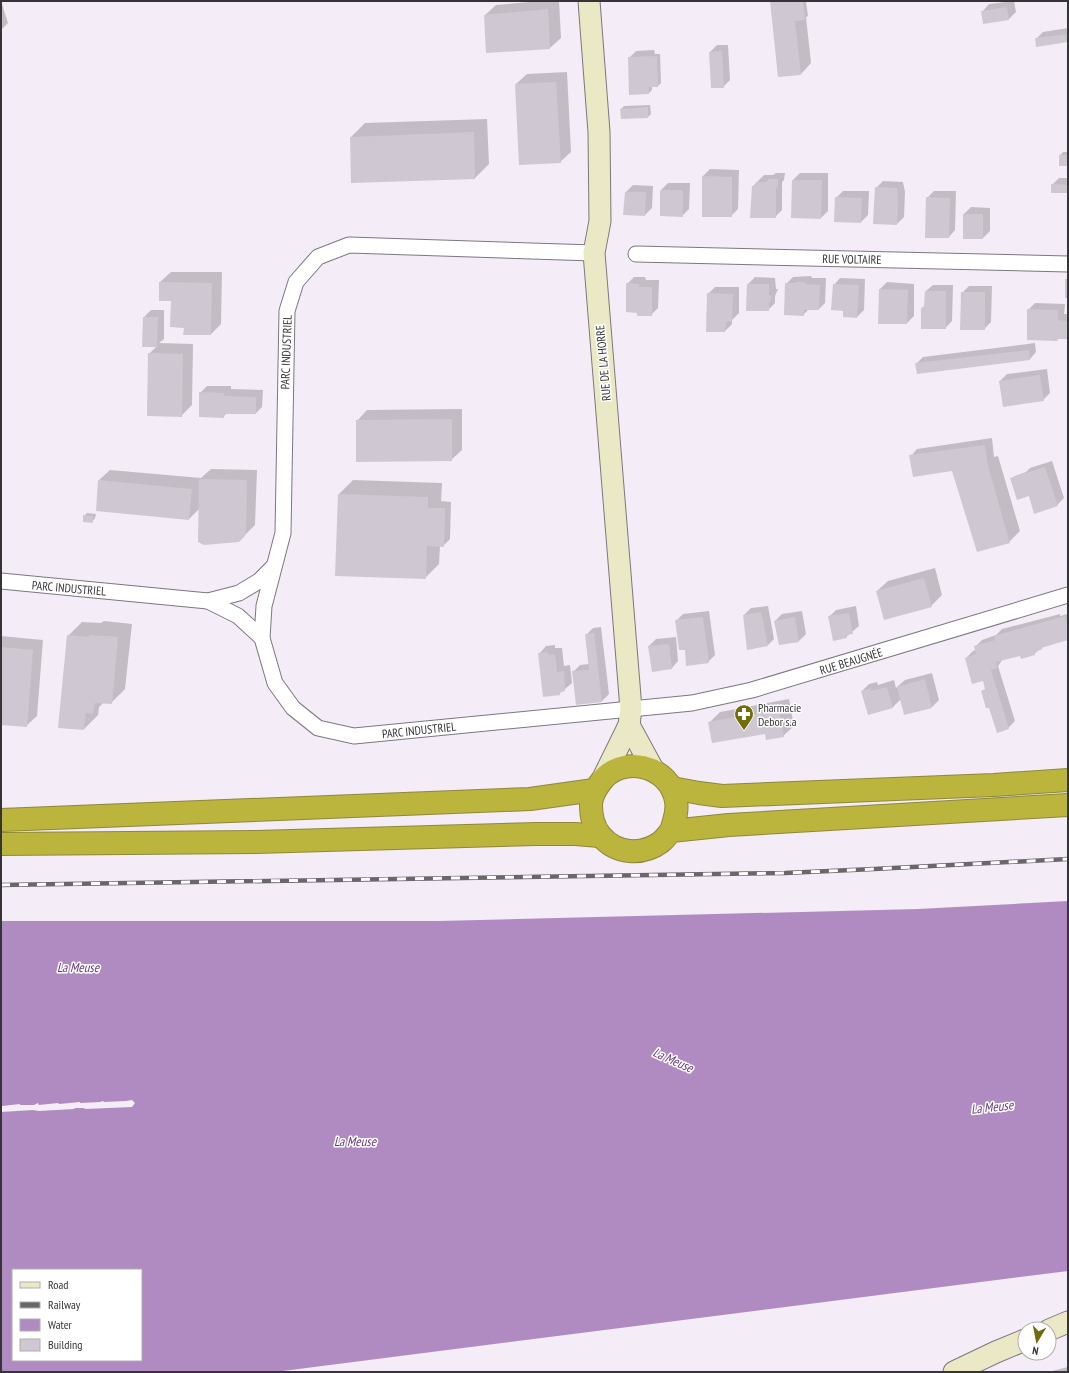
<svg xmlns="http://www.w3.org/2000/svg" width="1069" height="1373" viewBox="0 0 1069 1373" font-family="'PT Sans Narrow',sans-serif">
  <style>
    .water { fill: #b08bc1; fill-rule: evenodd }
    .shadow { fill: #0003 }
    .building { fill: #cfc8d3 }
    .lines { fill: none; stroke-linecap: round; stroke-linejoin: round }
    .street-casing { stroke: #7d7780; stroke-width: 17 }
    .secondary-casing { stroke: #7d7780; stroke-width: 23 }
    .highway-casing { stroke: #8d883c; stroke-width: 24 }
    .street { stroke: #fff; stroke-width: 15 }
    .secondary { stroke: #ebe9c5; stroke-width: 21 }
    .highway { stroke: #bbb53e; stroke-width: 22 }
    .rail-casing { stroke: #6b666c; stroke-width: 4.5 }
    .rail { stroke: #fff; stroke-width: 3; stroke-dasharray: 9; stroke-linecap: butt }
    .labels { text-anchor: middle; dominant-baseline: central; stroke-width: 3; stroke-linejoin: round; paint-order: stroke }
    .street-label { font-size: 12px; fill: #373438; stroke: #fff }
    .poi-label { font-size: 12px; fill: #373438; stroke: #fff; text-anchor: start }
    .water-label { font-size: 13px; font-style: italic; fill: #68397c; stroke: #fff }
  </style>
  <rect width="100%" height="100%" fill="#f4ecf7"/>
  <path class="water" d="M1068 901V1271L275 1372H1V1112L33 1110 39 1111 74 1109 75 1108H84L85 1109 132 1107 135 1103 132 1100 126 1101 104 1102 103 1101 100 1102 80 1103V1102L59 1104 58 1103 39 1105 38 1103 34 1105H20V1104L2 1106 1 1105V921H439L918 909ZM13 1270H141V1360H13Z"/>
  <g class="shadow">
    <polygon points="1,1 8,23 1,30"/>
    <polygon points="539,1 559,1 561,38 550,48 487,52 485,15 496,5"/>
    <polygon points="771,1 806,1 808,16 806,17 811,63 801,74"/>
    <polygon points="1014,1 1016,12 1009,19 983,11 989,4"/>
    <polygon points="1068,28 1068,41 1036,39 1043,32"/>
    <polygon points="717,45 728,45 730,80 723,87 710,52"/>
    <polygon points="654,50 655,54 660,54 661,83 658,86 652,86 652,90 649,93 629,58 636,51"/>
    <polygon points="567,72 571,152 560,162 516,84 527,74"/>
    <polygon points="650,105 651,114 648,117 621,109 624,106"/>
    <polygon points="487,119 489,164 475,178 351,137 365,123"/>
    <polygon points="1063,152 1068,152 1068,165 1060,155"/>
    <polygon points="710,169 739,170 738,209 731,216 703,176"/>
    <polygon points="776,173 785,173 784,180 782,182 782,210 775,217 753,186 764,175 773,175"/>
    <polygon points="800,173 828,173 828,211 821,218 792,217 793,180"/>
    <polygon points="1059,178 1068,178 1068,192 1052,185"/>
    <polygon points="883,181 903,182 905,192 904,217 897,224 876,188"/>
    <polygon points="668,183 690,183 689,209 682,216 661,215 661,190"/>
    <polygon points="633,185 653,186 652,208 645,215 626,192"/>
    <polygon points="843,191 869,191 868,215 861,222 835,221 836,198"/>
    <polygon points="934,191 956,191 955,230 949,237 927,198"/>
    <polygon points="971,207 990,208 990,231 983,238 964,238 964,214"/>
    <polygon points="171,272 222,272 221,324 211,334 185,327 172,300 160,282"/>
    <polygon points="811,276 812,278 826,278 825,303 819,309 809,309 803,315 786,284 793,277"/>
    <polygon points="634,277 645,277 646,280 659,280 658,308 651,315 637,312 627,284"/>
    <polygon points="755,277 775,278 776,289 778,289 775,296 775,303 768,310 748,284"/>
    <polygon points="840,278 865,279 864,310 857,317 844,310 834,285"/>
    <polygon points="887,282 914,284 914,316 907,323 879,323 880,289"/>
    <polygon points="933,285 953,285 952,321 945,328 922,308 925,305 926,291"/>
    <polygon points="969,286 992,286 991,322 984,329 962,293"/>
    <polygon points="715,287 739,287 739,313 732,320 732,324 725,331 708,294"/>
    <polygon points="1035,303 1065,304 1064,314 1068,314 1068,336 1066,338 1028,310"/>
    <polygon points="151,310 164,310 164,339 159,343 193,344 192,405 181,416 149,354 157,346 144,317"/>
    <polygon points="1035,343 1036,352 1030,359 916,364 923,357"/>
    <polygon points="1047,369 1050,393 1043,400 1000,381 1007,374"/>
    <polygon points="207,386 231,386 231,389 263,390 262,407 256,413 227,413 223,417 200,393"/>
    <polygon points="462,409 462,450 451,460 357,421 367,410"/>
    <polygon points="992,438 994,457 998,456 1020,531 1009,542 953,471 911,456 917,449"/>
    <polygon points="1052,461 1064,498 1057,505 1029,495 1011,479 1015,476 1026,472 1030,468"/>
    <polygon points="211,469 257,470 255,525 239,541 200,508 189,519 99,480 110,470 201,478"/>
    <polygon points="353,480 442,483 441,501 451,502 450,539 443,546 440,546 439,564 425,578 339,494"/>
    <polygon points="87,513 96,514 95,518 92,522 84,516"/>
    <polygon points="935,568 942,595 931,606 877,591 888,581"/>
    <polygon points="768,606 774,639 768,645 744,615 751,608"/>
    <polygon points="856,606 859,626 846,637 829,617 836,610"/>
    <polygon points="709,611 715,655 708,662 685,649 676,621 683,614"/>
    <polygon points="802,611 806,634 799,641 775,621 782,614"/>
    <polygon points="1060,614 1060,616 1068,614 1068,639 1044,646 1034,654 1021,655 1003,659 998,666 1015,721 1008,728 986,688 984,680 966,658 973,651 976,650 975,647 982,640 996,635 1002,629"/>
    <polygon points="104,621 132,624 125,689 111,703 104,702 99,707 98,715 84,729 68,636 82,622 101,623"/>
    <polygon points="601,627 609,694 602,701 573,672 580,665 589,664 586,635 593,628"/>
    <polygon points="1,636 43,640 37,716 26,726 1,724"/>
    <polygon points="676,637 678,661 672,668 649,646 656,639"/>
    <polygon points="555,645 555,648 562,648 564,666 570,665 572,683 559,694 540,653 546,646"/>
    <polygon points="932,673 939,700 932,707 905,714 901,699 893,707 868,714 862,691 869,684 877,682 878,685 894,680 896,688 905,680"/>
    <polygon points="789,699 794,726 783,736 710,722 720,712"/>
    <polygon points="1068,1367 1068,1372 1048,1372"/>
  </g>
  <g class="building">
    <polygon points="770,1 803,1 805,20 795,21 801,75 778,77"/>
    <polygon points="1007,7 1009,20 983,24 981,11"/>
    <polygon points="548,9 550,49 486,53 484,15"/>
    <polygon points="1068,34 1068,42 1036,47 1035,38"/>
    <polygon points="722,51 724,88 711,88 709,52"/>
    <polygon points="657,56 658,87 649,87 649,94 629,95 628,57"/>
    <polygon points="556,82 561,163 519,165 515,84"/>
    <polygon points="648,107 648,118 621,119 620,109"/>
    <polygon points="474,132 475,179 351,183 350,137"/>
    <rect x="1059" y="155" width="9" height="11"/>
    <polygon points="702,176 732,177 732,217 702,217"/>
    <polygon points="768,179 778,179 778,188 776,187 776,218 750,218 752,186 755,186 756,182 767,182"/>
    <polygon points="792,180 822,180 821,219 791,218"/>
    <polygon points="1051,184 1068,185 1068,193 1051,193"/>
    <polygon points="875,187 897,188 898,200 897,225 873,224"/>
    <polygon points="660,190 683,190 683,217 660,216"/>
    <polygon points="625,192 646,192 645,216 623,215"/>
    <polygon points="835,197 862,198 861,223 834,222"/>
    <polygon points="926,197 950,198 949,238 925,238"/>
    <rect x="963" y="214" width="20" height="25"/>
    <rect x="1065" y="279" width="3" height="19"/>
    <polygon points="159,282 212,283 211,335 183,335 184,328 170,327 171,301 159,301"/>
    <polygon points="795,282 805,282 805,284 820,285 819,310 804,310 804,316 784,315 785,283 795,283"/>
    <polygon points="626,283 639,284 639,287 652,287 652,316 637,316 637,313 626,312"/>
    <polygon points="747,284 769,284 769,295 772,296 770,302 769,302 769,311 746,311"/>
    <polygon points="833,284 859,285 857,318 843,317 843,311 831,310"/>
    <polygon points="879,289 908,290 907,324 878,324"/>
    <polygon points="925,291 946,291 946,329 921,329 921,308 924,307"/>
    <polygon points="961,292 985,292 985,330 960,330"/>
    <polygon points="707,293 733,294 732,321 726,322 725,332 706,332"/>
    <polygon points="1027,309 1058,310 1058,320 1067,321 1067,339 1058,339 1057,341 1027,340"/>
    <polygon points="143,317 158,317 157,347 142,347"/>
    <polygon points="1029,350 1030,360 917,374 915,363"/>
    <polygon points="148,353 183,354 182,417 147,416"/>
    <polygon points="1040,375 1044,401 1003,407 999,381"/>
    <polygon points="199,392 224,393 224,396 256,397 256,414 224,414 224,418 199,417"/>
    <polygon points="452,419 452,461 356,462 356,420"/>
    <polygon points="985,445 988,466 1010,543 977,552 952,471 913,477 909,455"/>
    <polygon points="1045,467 1058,506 1034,514 1029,496 1017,500 1010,478"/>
    <polygon points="199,479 247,480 246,533 245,536 239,542 204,545 198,542"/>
    <polygon points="98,480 192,489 189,520 96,511"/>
    <polygon points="338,494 428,497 428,508 445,508 444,547 427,546 426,579 335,576"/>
    <polygon points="83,515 93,516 93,523 83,522"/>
    <polygon points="924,578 932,607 884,620 876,591"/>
    <polygon points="761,612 768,646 747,650 743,615"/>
    <polygon points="849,613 853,634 846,635 847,638 833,641 828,616"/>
    <polygon points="1065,616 1068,628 1068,640 1041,648 1043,649 1034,652 1035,655 1021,659 1020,656 996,662 997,668 991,670 1009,729 997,733 989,708 986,708 981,691 985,689 983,681 972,684 965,658 976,654 974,646 995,640 994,636"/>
    <polygon points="703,617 709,663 686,666 685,650 679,650 675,620"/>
    <polygon points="795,617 799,642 779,645 774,621"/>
    <polygon points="594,633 602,702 576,705 572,671 589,670 585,634"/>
    <polygon points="67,635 89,637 89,635 118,637 112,704 95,703 93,714 86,713 84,730 58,728"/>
    <polygon points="669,644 672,669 652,672 648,646"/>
    <polygon points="1,647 33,650 27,727 1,725"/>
    <polygon points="548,652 549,655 555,654 557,672 564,671 565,691 560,692 560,695 543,697 538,653"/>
    <polygon points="925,679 932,708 904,715 897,687"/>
    <polygon points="887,687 893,708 868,715 861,691 871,688 871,691"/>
    <polygon points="779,709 784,737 766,740 765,734 712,743 708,722"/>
  </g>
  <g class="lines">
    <defs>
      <g id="street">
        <polyline points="594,253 349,245 318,257 296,282 287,311 283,533 264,606 262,638 275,683 293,708 318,728 354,736 692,703 752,690 1068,595"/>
        <polyline points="636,254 1068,264"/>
        <polyline points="1,581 208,601 239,593 259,581 273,567"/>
        <polyline points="208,601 238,616 262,638"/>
      </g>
      <g id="secondary">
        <polyline points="589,1 599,132 600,221 594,253 631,709 629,725 603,778"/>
        <polyline points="629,725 654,771"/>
        <polyline points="1049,1330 1068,1322"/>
        <polyline points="954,1372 996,1352 1025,1340"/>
      </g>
      <g id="highway">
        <polyline points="672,788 699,793 722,796 994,785 1068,780"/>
        <polyline points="1,820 530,799 594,790"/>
        <path d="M671 831C674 821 678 812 676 801 670 765 621 753 600 783 595 790 591 797 591 805 591 816 593 827 601 836 616 854 642 856 661 842 665 839 668 834 671 831L729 825 1068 805"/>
        <polyline points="1,844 256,842 537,834 575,834 600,836"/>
      </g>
    </defs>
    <use href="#street" class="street-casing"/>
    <use href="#secondary" class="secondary-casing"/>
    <use href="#highway" class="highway-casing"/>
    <use href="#street" class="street"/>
    <use href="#secondary" class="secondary"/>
    <use href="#highway" class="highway"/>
    <defs>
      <polyline id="rail" points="1,885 785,873 874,869 1068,859"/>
    </defs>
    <use href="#rail" class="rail-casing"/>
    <use href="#rail" class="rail"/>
  </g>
  <defs>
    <symbol id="pharmacy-pin" viewBox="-11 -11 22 30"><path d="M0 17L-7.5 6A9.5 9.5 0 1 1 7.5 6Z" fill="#726d0c" stroke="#fff"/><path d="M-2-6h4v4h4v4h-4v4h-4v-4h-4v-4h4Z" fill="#fff"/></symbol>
  </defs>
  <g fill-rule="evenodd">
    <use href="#pharmacy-pin" x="733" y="703" width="22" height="30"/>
  </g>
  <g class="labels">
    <g class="street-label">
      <text transform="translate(852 259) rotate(1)">RUE VOLTAIRE</text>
      <text transform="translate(286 352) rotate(-88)">PARC INDUSTRIEL</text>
      <text transform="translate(603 363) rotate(-95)">RUE DE LA HORRE</text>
      <text transform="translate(69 588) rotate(5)">PARC INDUSTRIEL</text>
      <text transform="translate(851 661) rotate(-17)">RUE BEAUGNÉE</text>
      <text transform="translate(419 730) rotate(-6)">PARC INDUSTRIEL</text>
    </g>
    <g class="poi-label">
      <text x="758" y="707">Pharmacie<tspan x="758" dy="14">Debor s.a</tspan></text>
    </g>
    <g class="water-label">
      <text x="78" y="967">La Meuse</text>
      <text transform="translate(673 1060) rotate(24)">La Meuse</text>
      <text transform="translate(992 1107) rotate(-6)">La Meuse</text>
      <text x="355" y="1141">La Meuse</text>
    </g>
  </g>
  <rect width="1069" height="1373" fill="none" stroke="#373438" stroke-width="4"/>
  <rect x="12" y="1269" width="130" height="92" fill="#ffffff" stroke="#afaeaf"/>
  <rect x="20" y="1282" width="20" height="6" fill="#ebe9c5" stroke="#afaeaf"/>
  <text x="48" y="1289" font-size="12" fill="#373438">Road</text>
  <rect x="20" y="1302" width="20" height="6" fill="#6b666c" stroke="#afaeaf"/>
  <text x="48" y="1309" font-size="12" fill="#373438">Railway</text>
  <rect x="20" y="1319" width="20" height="12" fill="#b08bc1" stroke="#afaeaf"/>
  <text x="48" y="1329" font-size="12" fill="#373438">Water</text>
  <rect x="20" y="1339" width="20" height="12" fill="#cfc8d3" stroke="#afaeaf"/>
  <text x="48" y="1349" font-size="12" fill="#373438">Building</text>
  <g transform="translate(1037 1341) rotate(190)"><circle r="19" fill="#ffffff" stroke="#afaeaf"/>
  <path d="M0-3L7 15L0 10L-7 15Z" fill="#726d0c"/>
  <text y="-6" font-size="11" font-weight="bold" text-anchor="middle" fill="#373438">N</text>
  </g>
</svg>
